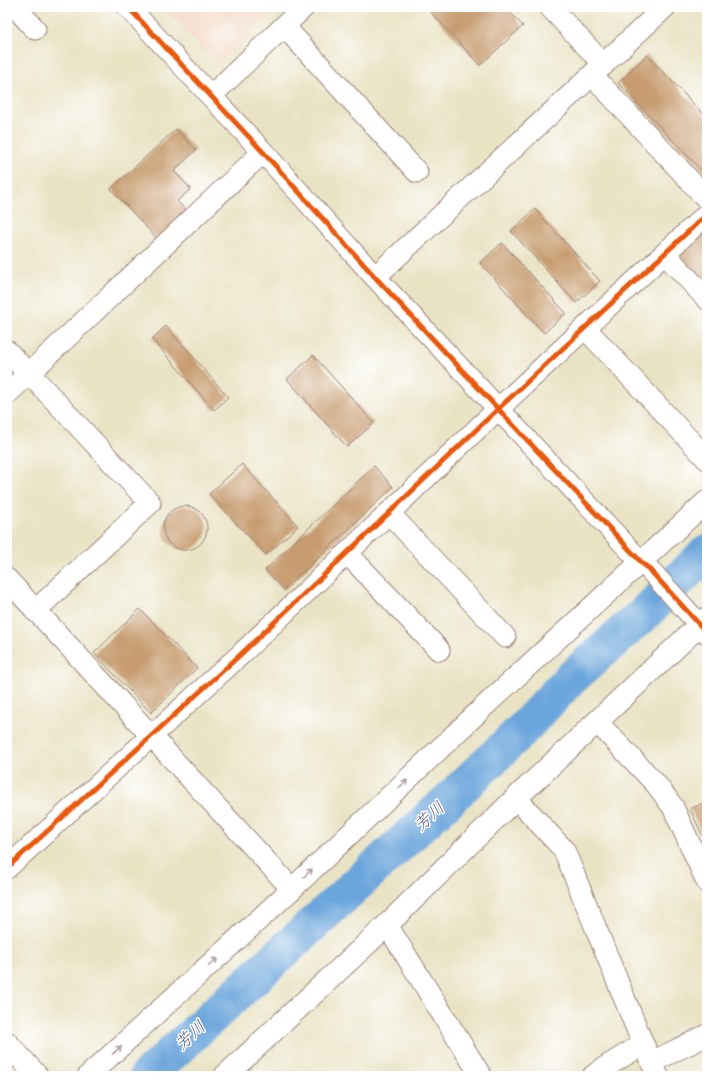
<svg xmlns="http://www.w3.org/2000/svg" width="714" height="1083" viewBox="0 0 714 1083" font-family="'Indie Flower','Klee One',sans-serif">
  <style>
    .built { fill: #f2d4be }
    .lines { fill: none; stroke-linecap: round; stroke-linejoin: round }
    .river { stroke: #6ba5db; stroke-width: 36 }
    .building { fill: #c79c6f }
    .street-casing { stroke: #9a8178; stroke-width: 23 }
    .secondary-casing { stroke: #9a8178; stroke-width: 24 }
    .street { stroke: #fff; stroke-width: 21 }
    .secondary { stroke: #fff; stroke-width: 22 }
    .cycleway-casing { stroke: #fff; stroke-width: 8 }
    .cycleway { stroke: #e8590c; stroke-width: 5 }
    .oneway { stroke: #ae9aa0 }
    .labels { text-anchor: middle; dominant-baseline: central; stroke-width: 3; stroke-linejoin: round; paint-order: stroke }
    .water-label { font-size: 17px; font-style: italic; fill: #595b7a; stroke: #fff }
  </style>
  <rect width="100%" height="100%" fill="#fff"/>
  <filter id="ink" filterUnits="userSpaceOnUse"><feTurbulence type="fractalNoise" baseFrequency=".025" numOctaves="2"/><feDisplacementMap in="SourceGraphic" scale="8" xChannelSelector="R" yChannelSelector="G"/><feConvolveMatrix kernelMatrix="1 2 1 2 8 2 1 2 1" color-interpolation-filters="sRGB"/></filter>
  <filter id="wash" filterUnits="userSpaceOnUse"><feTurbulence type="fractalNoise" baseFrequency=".012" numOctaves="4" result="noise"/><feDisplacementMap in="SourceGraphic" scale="16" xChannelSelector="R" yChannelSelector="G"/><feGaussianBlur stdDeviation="0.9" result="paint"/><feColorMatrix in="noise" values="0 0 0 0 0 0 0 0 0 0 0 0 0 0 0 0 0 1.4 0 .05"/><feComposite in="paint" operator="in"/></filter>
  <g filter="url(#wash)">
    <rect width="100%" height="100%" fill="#e9e3c4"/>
    <polygon class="built" points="163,7 281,7 217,65"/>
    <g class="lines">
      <polyline class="river" points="147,1076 453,796 520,732 568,681 649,609 707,552"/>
    </g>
    <g id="blocks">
      <g class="building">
        <polygon points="426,7 505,7 523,26 480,65"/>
        <polygon points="647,55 707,118 707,176 618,83"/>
        <polygon points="176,129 196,150 174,171 191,189 177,201 188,213 158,240 111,189"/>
        <polygon points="535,209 600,281 576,303 511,231"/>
        <polygon points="707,228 707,288 677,254"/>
        <polygon points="502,243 566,313 544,333 480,263"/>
        <polygon points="166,326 228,397 214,410 152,339"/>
        <polygon points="313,355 374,423 347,447 287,379"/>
        <polygon points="242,464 298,526 266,555 209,494"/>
        <polygon points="374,466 393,487 284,590 265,570"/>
        <circle cx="185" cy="528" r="22"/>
        <polygon points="140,609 197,668 151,713 94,653"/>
        <polygon points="707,801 707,845 690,809"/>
      </g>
    </g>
  </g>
  <g filter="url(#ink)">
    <use href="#blocks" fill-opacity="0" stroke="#9a8178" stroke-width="1"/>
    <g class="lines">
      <defs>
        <g id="street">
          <polyline points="15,7 35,29"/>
          <polyline points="128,7 263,152 375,277 642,563 648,568 707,633"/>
          <polyline points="550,7 604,65"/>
          <polyline points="284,26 417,172"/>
          <polyline points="592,75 707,199"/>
          <polyline points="211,96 304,7"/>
          <polyline points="665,254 707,299"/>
          <polyline points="375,277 665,7"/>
          <polyline points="585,328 707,459"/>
          <polyline points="7,351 24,369 29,373 150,503 35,611"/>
          <polyline points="7,394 263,152"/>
          <polyline points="389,513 505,637"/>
          <polyline points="347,553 439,650"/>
          <polyline points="7,579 292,889"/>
          <polyline points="597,722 656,784 673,807 707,882"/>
          <polyline points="516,798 564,850 643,1044 658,1076"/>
          <polyline points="7,868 240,655 498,409 707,214"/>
          <polyline points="387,925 481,1076"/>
          <polyline points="652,1062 707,1035"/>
          <polyline points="88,1076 292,889 491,700 707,501"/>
          <polyline points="593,1076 604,1068 643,1044"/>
        </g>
        <g id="secondary">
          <polyline points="7,1043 37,1076"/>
          <polyline points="225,1076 387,925 516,798 707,618"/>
        </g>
      </defs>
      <use href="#street" class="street-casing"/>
      <use href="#secondary" class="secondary-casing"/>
      <use href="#street" class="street"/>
      <use href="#secondary" class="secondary"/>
      <defs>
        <g id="cycleway">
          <polyline points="128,7 263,152 375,277 642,563 648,568 707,633"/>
          <polyline points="7,868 240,655 498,409 707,214"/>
        </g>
      </defs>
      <use href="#cycleway" class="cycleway-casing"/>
      <use href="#cycleway" class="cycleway"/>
    </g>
    <defs><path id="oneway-shaft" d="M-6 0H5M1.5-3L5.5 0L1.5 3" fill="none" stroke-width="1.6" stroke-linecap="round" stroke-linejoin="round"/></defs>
    <g class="oneway">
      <use href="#oneway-shaft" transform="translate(403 784) rotate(-44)"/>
      <use href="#oneway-shaft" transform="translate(308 873) rotate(-44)"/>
      <use href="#oneway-shaft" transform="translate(213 962) rotate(-43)"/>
      <use href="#oneway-shaft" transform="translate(117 1050) rotate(-43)"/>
    </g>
  </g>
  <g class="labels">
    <g class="water-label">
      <text transform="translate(430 817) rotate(-42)">芳川</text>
      <text transform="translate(191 1036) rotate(-42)">芳川</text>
    </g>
  </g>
  <rect width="714" height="1083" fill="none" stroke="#fff" stroke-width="24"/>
</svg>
